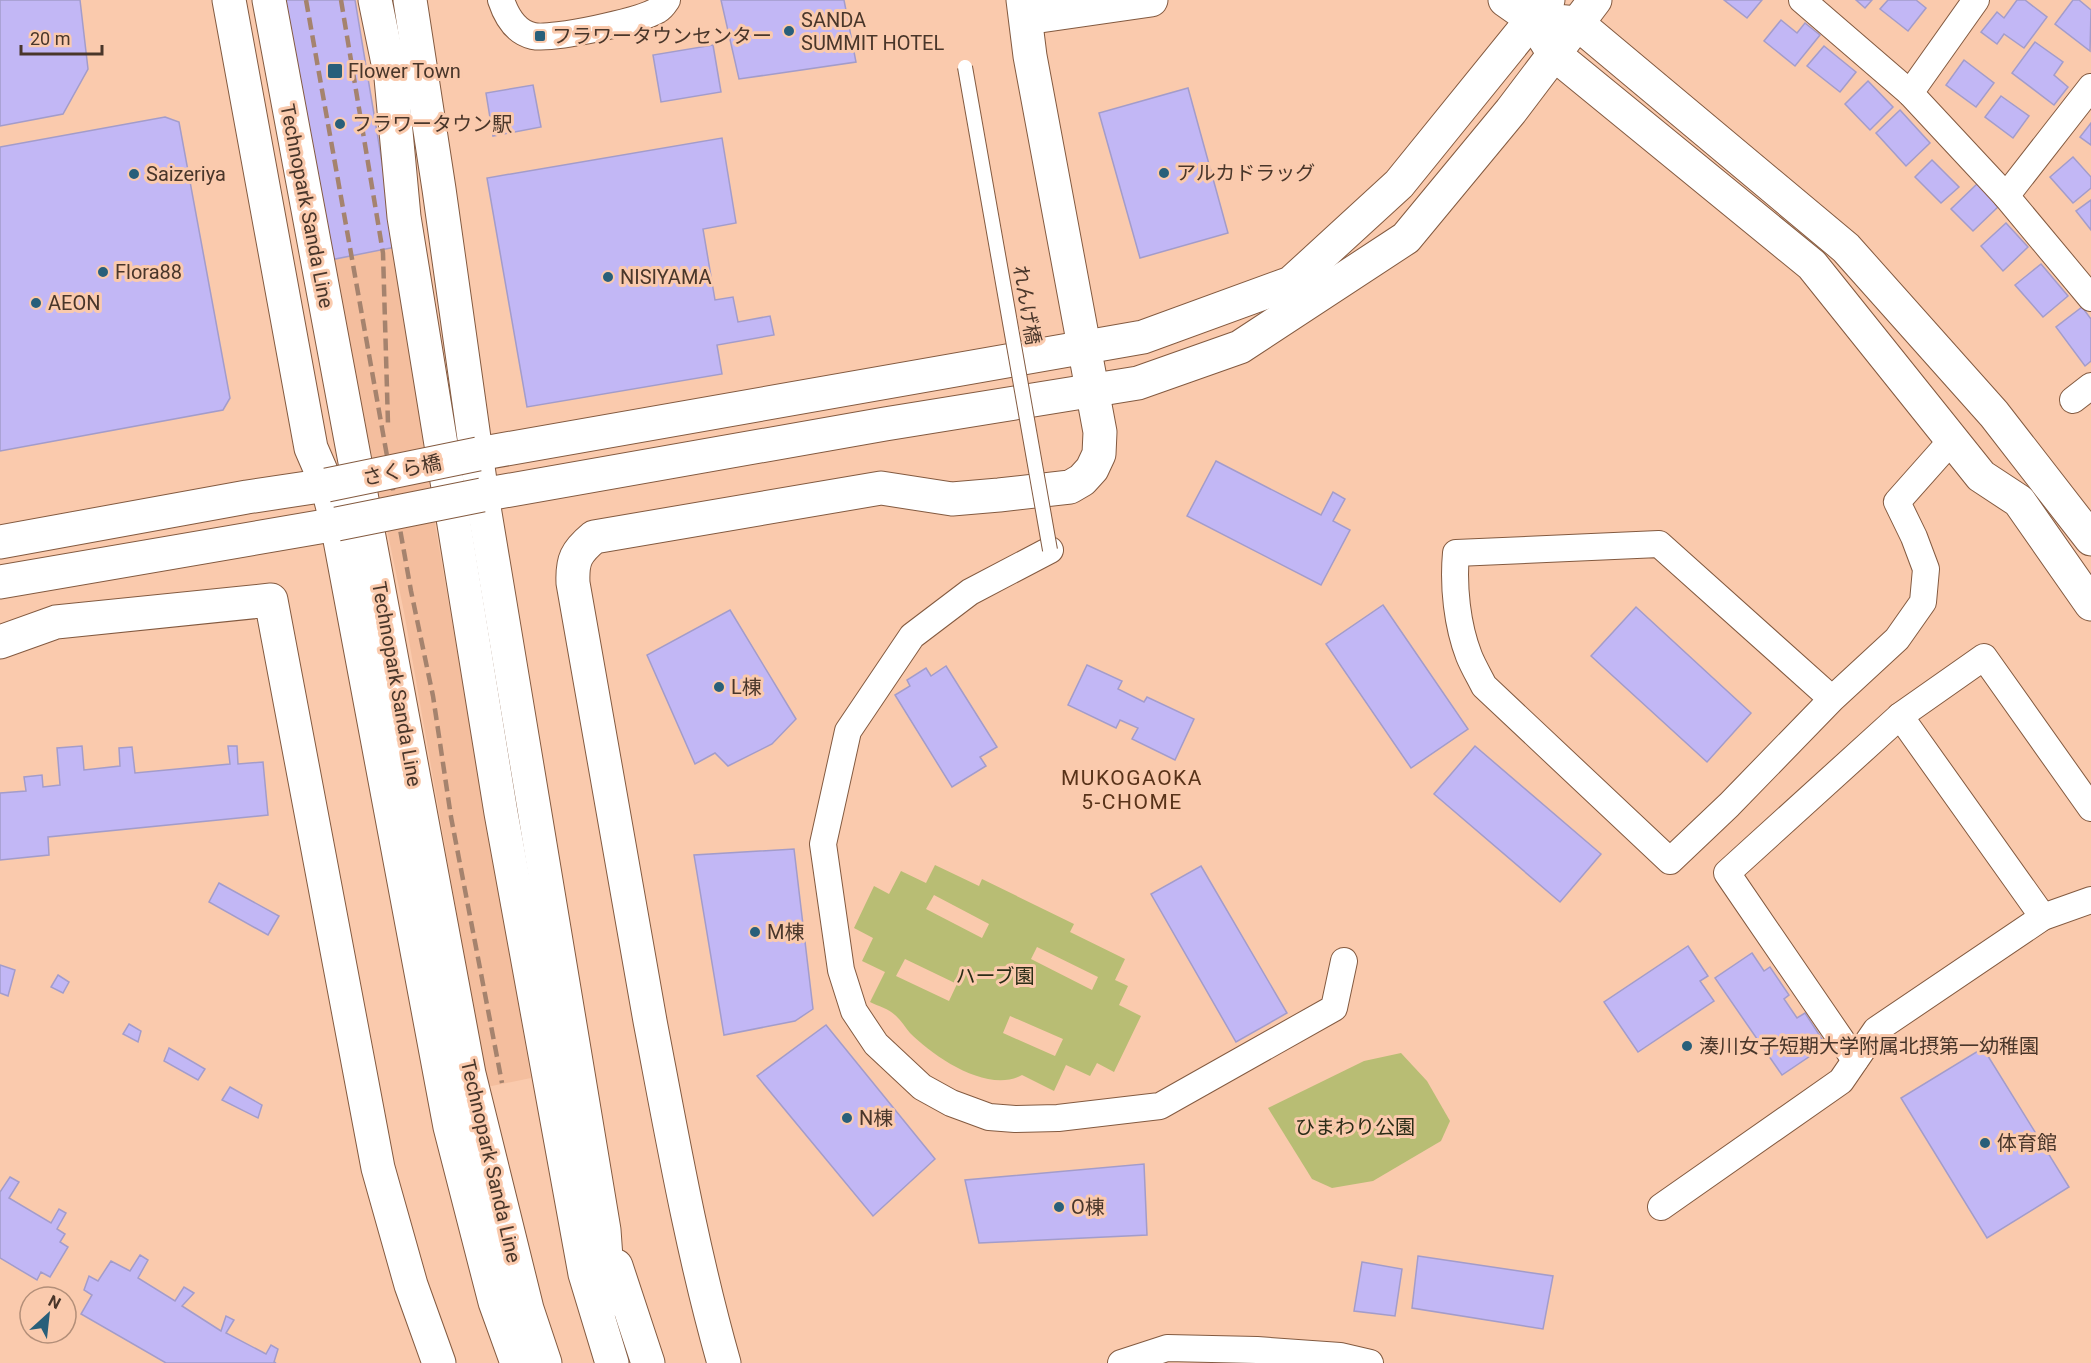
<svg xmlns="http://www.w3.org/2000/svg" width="2091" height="1363" viewBox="0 0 2091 1363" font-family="Roboto,'Noto Sans JP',sans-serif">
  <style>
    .built { fill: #f4be9e }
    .green { fill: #b8bd74; fill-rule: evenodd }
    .building { fill: #c2b7f5; stroke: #a39cca; stroke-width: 1.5 }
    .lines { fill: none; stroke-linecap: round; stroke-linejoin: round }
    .minor-casing { stroke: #835a40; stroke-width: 28 }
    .tertiary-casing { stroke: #835a40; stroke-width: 35 }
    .secondary-casing { stroke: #835a40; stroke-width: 35 }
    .minor { stroke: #fff; stroke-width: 26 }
    .tertiary { stroke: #fff; stroke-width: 33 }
    .secondary { stroke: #fff; stroke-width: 33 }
    .rail { stroke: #a5836e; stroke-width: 4.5; stroke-dasharray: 12 6; stroke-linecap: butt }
    .service-bridge-casing { stroke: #835a40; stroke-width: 16; stroke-linecap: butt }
    .tertiary-bridge-casing { stroke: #835a40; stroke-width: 35; stroke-linecap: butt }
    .service-bridge { stroke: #fff; stroke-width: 14 }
    .tertiary-bridge { stroke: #fff; stroke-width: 33 }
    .poi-dot { fill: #285f7a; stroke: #facaad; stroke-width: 2 }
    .labels { text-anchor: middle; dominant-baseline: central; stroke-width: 6; stroke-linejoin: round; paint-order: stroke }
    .poi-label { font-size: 20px; fill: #49362a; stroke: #facaad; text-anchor: start }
    .street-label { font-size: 20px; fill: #49362a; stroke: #facaad }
    .park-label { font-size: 20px; fill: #2a2c17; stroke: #facaad }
    .neighbourhood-label { font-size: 21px; letter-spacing: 1.5px; fill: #59331a; stroke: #facaad }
  </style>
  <rect width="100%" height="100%" fill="#facaad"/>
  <polygon class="built" points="353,0 379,136 436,530 531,1078 487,1087 404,612 332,263"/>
  <g class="green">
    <path d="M935 865 979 886 982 879 1074 924 1070 932 1125 959 1115 980 1128 986 1119 1005 1141 1016 1114 1072 1097 1063 1090 1076 1066 1065 1054 1091 1022 1075C988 1094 934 1057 910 1033 905 1027 901 1020 895 1015 889 1009 878 1006 870 1002L885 972 862 961 873 938 854 928 874 886 889 894 901 871 926 883ZM934 895 989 924 982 938 926 909ZM1037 947 1098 977 1092 990 1031 959ZM905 959 957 984 949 1001 896 976ZM1010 1016 1063 1039 1055 1056 1003 1033Z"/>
    <polygon points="1401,1053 1427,1081 1450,1121 1441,1141 1373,1181 1332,1188 1312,1179 1268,1108 1364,1061"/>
  </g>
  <g class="building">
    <polygon points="0,0 80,0 88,69 63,114 0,126"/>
    <polygon points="284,0 355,0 396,247 330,260"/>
    <polygon points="721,0 844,0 856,62 739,79"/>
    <polygon points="1724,0 1762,0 1747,18"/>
    <polygon points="1856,0 1872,0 1865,8"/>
    <polygon points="1888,0 1916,0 1926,8 1908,31 1880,9"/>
    <polygon points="2017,0 2025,0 2047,17 2024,48 2004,34 1997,44 1981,32 1997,12 2004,18"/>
    <polygon points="2073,0 2079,0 2091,10 2090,51 2055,24"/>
    <polygon points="1781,20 1797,33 1805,23 1820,35 1795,66 1764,41"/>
    <polygon points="2035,42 2063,62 2054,75 2068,87 2054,105 2012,73"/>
    <polygon points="713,45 721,92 661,102 653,55"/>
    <polygon points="1824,46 1856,72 1840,92 1807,66"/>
    <polygon points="1964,60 1994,83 1976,107 1946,85"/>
    <polygon points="1868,81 1893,107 1870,130 1845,104"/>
    <polygon points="533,85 541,127 493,136 486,93"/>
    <polygon points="1188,88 1228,233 1140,258 1099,113"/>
    <polygon points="2001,96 2029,116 2013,138 1985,117"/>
    <polygon points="1900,110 1930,143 1906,166 1876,133"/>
    <polygon points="165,117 179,122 230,398 223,410 0,451 0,147"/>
    <polygon points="2091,123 2091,145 2080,137"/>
    <polygon points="722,138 736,223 703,229 715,300 733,297 738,322 770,316 774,335 717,345 722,374 527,407 487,178"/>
    <polygon points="2073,157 2091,177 2091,188 2073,203 2050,177"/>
    <polygon points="1932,160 1959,187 1941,203 1915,177"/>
    <polygon points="1978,183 2000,205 1973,231 1951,209"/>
    <polygon points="2091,200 2091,230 2076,211"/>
    <polygon points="2006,223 2028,247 2003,271 1981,246"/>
    <polygon points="2041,264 2068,296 2043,317 2015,285"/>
    <polygon points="2082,307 2091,319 2091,361 2085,366 2056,327"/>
    <polygon points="1216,461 1321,515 1333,492 1345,499 1333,521 1350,530 1321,585 1187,516"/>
    <polygon points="1383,605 1468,729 1411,768 1326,644"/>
    <polygon points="1636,607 1751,713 1707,762 1591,656"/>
    <polygon points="730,610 796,719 772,744 728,766 715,753 695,764 647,655"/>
    <polygon points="1087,665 1122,681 1118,689 1144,702 1147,697 1194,719 1175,760 1132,739 1138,728 1120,720 1116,728 1068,705"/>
    <polygon points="946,666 997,747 980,757 986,766 952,787 895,695 910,686 907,680 926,668 931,676"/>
    <polygon points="82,746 84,770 120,766 119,748 132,747 135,773 230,764 228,746 237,746 238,764 263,762 268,815 48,837 49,855 0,860 0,793 26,791 24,777 42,775 43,787 60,785 57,748"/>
    <polygon points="1475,746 1601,854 1560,902 1434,794"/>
    <polygon points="794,849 813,1009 795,1021 724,1035 694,855"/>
    <polygon points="1201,866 1287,1013 1236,1042 1151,894"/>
    <polygon points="219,883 279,916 268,935 209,902"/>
    <polygon points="1688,946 1708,976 1700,981 1714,1001 1638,1052 1604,1002"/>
    <polygon points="1752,953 1764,971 1770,967 1789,995 1784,999 1797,1018 1805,1013 1822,1039 1815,1043 1819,1050 1782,1075 1715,978"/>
    <polygon points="0,965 15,970 8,996 0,993"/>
    <polygon points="58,975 69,982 63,993 51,987"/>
    <polygon points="129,1024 141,1031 138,1042 123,1034"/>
    <polygon points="826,1025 935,1159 873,1216 757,1076"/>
    <polygon points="169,1048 205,1069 198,1080 164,1061"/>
    <polygon points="1983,1048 2069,1187 1987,1238 1901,1098"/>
    <polygon points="230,1087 262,1105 258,1118 222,1100"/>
    <polygon points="1144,1164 1147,1235 979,1243 965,1180"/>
    <polygon points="10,1177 19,1182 9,1198 51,1223 59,1209 66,1213 57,1229 65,1234 60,1242 68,1247 50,1277 41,1272 37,1280 0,1258 0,1192"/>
    <polygon points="140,1255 148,1260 138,1278 175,1301 184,1287 194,1293 182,1306 221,1331 226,1316 234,1320 226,1333 266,1354 271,1345 278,1349 274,1362 276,1363 166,1363 81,1314 92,1295 84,1290 89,1276 98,1281 111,1261 130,1271"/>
    <polygon points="1418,1256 1553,1276 1543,1329 1412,1308"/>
    <polygon points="1362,1262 1402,1269 1395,1316 1354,1311"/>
  </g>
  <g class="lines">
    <defs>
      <g id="minor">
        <path d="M501 0C506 15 515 32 533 36 553 40 640 21 658 10 662 8 665 3 667 0"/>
        <polyline points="1802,0 1910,93 2006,196 2091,298"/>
        <polyline points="1910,93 1976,0"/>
        <polyline points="2006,196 2091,87"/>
        <polyline points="2073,400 2091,386"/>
        <polyline points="1050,550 970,592 912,636 848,731 823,844 841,970 854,1011 876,1044 922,1087 951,1103 989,1117 1015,1119 1058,1118 1160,1106 1334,1008 1344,961"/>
        <path d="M1832 699 1659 544 1456 553C1453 586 1457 625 1469 656 1473 666 1479 676 1484 686L1670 861 1729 805 1832 699 1897 639 1923 602 1926 569 1914 537 1897 502 1952 440"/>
        <polyline points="1900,716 2043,917"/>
        <polyline points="1855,1060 1727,873 1900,716 1984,657 2091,808"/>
        <polyline points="1661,1207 1841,1081 1876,1030 2043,917 2091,900"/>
        <polyline points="1121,1363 1167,1348 1257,1350 1340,1356 1370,1363"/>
      </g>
      <g id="tertiary">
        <polyline points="1505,0 1532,19 1554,54 1812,265 1981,476 2019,501 2091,604"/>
        <polyline points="1026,18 1151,0"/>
        <polyline points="1555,21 1577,23 1846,248 1994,414 2091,539"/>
        <polyline points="478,454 1143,337 1291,283 1399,184 1548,0"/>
        <polyline points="482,495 885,424 1138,383 1240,347 1406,238 1511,111 1595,0"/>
        <polyline points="0,542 247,497 327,485"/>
        <polyline points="0,582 337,524"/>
        <polyline points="0,642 56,622 271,600 378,1168 411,1285 439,1363"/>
        <path d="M724 1363C692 1251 672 1136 650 1021 624 875 598 729 573 583 572 560 576 552 594 537L881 488 952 499 999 495 1070 487 1082 480 1092 469 1099 454 1100 432 1030 56 1023 0"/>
      </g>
      <g id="secondary">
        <polyline points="229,0 311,448 327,485 337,524 450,1127 495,1302 517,1363"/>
        <polyline points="269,0 469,1074 527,1309 545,1363"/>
        <polyline points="375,0 391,78 404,217 501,813 585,1274 612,1363"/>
        <polyline points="410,0 439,189 482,495 604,1230 609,1300"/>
        <polyline points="616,1266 648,1363"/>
      </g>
    </defs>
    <use href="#minor" class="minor-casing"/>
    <use href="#tertiary" class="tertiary-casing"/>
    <use href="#secondary" class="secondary-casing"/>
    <use href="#minor" class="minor"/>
    <use href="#tertiary" class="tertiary"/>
    <use href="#secondary" class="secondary"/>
    <g class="rail">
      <polyline points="306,0 411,591 433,696 451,817 502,1083"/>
      <polyline points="341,0 383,253 388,424"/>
    </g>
    <defs>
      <polyline id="service-bridge" points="965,67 1050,550"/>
      <g id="tertiary-bridge">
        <polyline points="327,485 478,454"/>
        <polyline points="337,524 482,495"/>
      </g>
    </defs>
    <use href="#service-bridge" class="service-bridge-casing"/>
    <use href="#tertiary-bridge" class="tertiary-bridge-casing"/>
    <use href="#service-bridge" class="service-bridge"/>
    <use href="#tertiary-bridge" class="tertiary-bridge"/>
  </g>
  <g class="poi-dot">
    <circle cx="789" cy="31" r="6"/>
    <rect x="534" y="30" width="12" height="12" rx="3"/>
    <rect x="327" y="63" width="16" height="16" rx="3"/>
    <circle cx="340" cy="124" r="6"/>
    <circle cx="1164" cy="173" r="6"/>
    <circle cx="134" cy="174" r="6"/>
    <circle cx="103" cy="272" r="6"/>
    <circle cx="608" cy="277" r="6"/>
    <circle cx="36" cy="303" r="6"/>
    <circle cx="719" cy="687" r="6"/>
    <circle cx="755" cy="932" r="6"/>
    <circle cx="1687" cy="1046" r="6"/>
    <circle cx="847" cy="1118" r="6"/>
    <circle cx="1985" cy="1143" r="6"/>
    <circle cx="1059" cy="1207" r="6"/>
  </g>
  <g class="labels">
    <g class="poi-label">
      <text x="801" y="20">SANDA<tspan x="801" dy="23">SUMMIT HOTEL</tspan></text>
      <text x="552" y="36">フラワータウンセンター</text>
      <text x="348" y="71">Flower Town</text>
      <text x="352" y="124">フラワータウン駅</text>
      <text x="1176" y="173">アルカドラッグ</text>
      <text x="146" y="174">Saizeriya</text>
      <text x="115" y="272">Flora88</text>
      <text x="620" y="277">NISIYAMA</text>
      <text x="48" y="303">AEON</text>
      <text x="731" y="687">L棟</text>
      <text x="767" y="932">M棟</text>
      <text x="1699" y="1046">湊川女子短期大学附属北摂第一幼稚園</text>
      <text x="859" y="1118">N棟</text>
      <text x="1997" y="1143">体育館</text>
      <text x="1071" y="1207">O棟</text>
    </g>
    <g class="street-label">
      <text transform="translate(307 206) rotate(79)">Technopark Sanda Line</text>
      <text transform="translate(1027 305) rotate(80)">れんげ橋</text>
      <text transform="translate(402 470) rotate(-12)">さくら橋</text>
      <text transform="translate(397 684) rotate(80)">Technopark Sanda Line</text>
      <text transform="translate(491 1161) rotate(77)">Technopark Sanda Line</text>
    </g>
    <g class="park-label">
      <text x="995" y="976">ハーブ園</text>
      <text x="1355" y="1127">ひまわり公園</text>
    </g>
    <g class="neighbourhood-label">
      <text x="1132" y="778">MUKOGAOKA<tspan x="1132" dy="24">5-CHOME</tspan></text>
    </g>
  </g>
  <g transform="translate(48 1315) rotate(27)"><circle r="28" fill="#facaad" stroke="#b38f79" stroke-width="1.5"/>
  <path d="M0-4.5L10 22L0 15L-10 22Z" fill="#285f7a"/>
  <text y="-9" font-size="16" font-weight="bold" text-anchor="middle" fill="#49362a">N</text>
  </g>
  <path d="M21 45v9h81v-9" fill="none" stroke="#49362a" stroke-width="3"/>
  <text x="30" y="45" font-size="18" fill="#49362a" stroke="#facaad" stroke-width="4.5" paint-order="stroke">20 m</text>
</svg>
